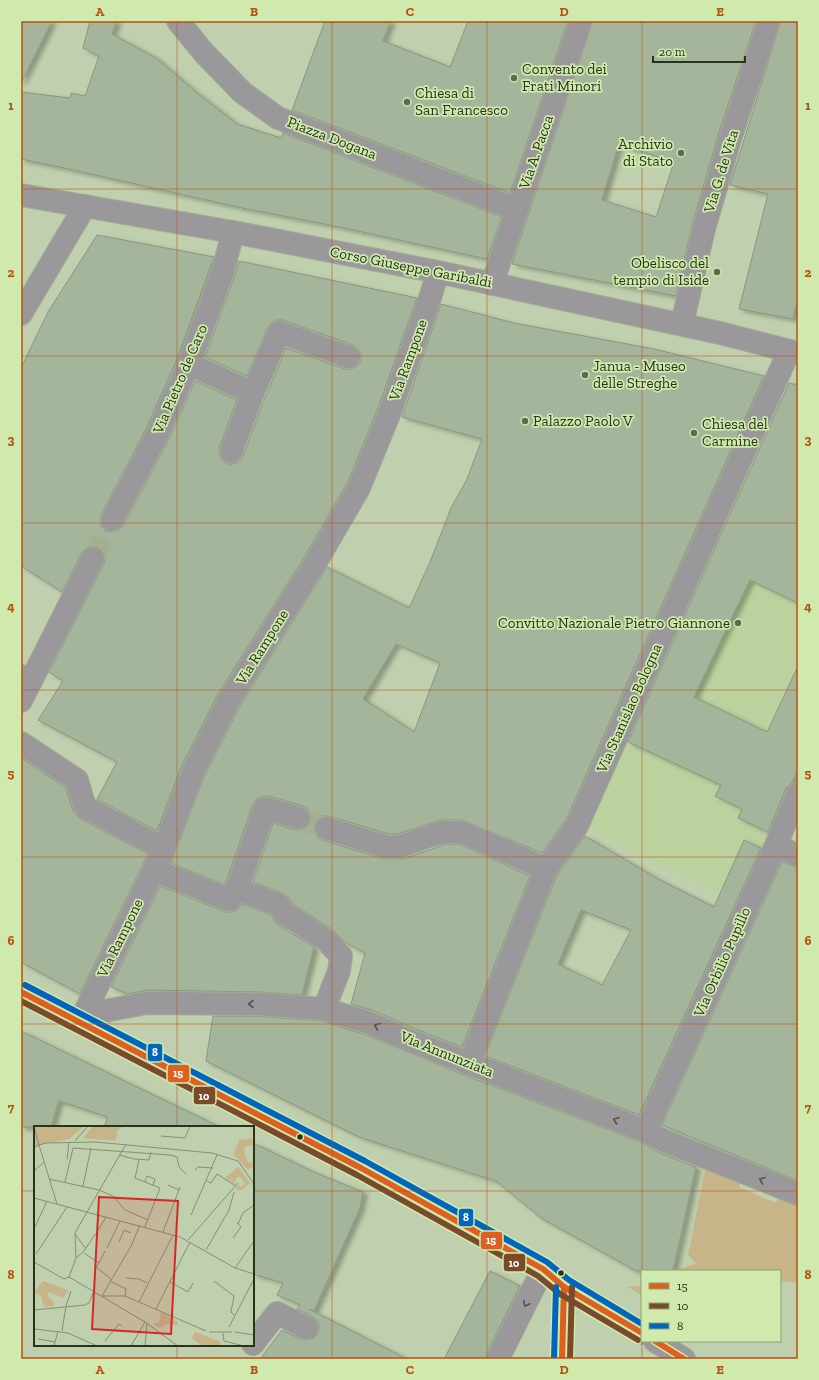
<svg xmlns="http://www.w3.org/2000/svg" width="819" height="1380" viewBox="0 0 819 1380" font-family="'Zilla Slab',serif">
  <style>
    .built { fill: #bbd29e }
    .green { fill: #c7b489 }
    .building { fill: #a4b59c; stroke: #879880; fill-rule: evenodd; filter: url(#shadow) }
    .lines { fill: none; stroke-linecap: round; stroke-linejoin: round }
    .minor-tunnel { stroke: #a2b090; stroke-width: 22; stroke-dasharray: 22 11; stroke-linecap: butt }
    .minor-casing { stroke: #a1ad92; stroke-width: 24 }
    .minor { stroke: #9a989b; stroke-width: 22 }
    .bus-1-casing { stroke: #cfeaac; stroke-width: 9 }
    .bus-2-casing { stroke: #cfeaac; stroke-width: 9 }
    .bus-3-casing { stroke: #cfeaac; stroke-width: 9 }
    .bus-1 { stroke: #de6021; stroke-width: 6 }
    .bus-2 { stroke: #7a4b2a; stroke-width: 6 }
    .bus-3 { stroke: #0065bd; stroke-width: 6 }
    .oneway { stroke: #515648 }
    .grid { fill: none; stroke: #b85010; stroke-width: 1; stroke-opacity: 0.55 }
    .poi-dot { fill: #5e6a4e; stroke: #cfeaac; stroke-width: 1.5 }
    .bus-dot { fill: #29331b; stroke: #cfeaac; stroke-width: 1.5 }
    .labels { text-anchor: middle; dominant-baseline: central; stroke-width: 3.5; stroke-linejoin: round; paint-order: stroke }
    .poi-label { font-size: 15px; fill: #29331b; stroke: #cfeaac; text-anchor: start }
    .street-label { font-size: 15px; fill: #29331b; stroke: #cfeaac }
    .inset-road { fill: none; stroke: #849173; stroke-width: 1 }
    .view { fill: #d62828; fill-opacity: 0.15; stroke: #d62828; stroke-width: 2 }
    .inset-edge { fill: none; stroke: #29331b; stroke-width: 2 }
    .line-badge { stroke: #cfeaac; stroke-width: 1.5 }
    .badge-label { font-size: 11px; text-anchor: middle; font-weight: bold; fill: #fff }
    .neatline { fill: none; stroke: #b85010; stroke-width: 1.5 }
    .grid-label { font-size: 13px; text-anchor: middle; font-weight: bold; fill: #b85010 }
  </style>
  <defs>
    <filter id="shadow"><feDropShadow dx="4.5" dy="2.5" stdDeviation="2" flood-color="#0004"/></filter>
  </defs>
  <rect width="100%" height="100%" fill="#c0cfad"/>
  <polygon class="built" points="744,480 798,505 798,770 736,902 586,827 623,740"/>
  <g class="green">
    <polygon points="706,1165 742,1180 739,1187 776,1203 779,1194 798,1202 798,1283 780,1281 780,1271 676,1271 696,1263 688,1255"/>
    <polygon points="642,1286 642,1295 628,1287"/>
  </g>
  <g class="building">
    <polygon points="21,21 52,21 21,83"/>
    <polygon points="90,21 117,21 112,34 156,58 197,93 237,124 281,138 283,133 502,217 487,259 330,225 242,208 78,171 21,159 21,92 70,98 71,93 85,96 99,56 83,48"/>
    <polygon points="325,21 391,21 383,41 450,67 468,21 568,21 510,193 292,110"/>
    <path d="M593 21H756L719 132 692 226 676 296 512 264ZM619 144 674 162 656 217 602 200Z"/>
    <polygon points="781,21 798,21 798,298 793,319 739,309 768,194 730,185"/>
    <polygon points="97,235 214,257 177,359 145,431 101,515 100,521 101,526 106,531 112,532 118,531 123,526 167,443 195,381 237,400 219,448 219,454 222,460 227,464 233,464 239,462 243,456 265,398 286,348 345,369 352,369 357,366 361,362 361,354 358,349 353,345 283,320 277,320 272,322 268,327 247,376 205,357 235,275 239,261 417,298 378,408 348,482 305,556 218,694 182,765 157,831 97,799 117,762 38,720 63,681 49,672 104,564 105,558 104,552 98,547 92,546 86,548 82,552 62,592 21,566 21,368 48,312"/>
    <path d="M441 304 514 323 654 349 764 376 566 820 542 853 462 820H441L397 834H389L329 816H323L317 819 314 824V831L317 837 322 840 384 859H403L446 844H459L530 876 462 1047 418 1030 372 1010 351 1004 365 953 346 943 333 930 293 904 289 898 284 894 253 882 273 823 295 830H302L308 827 311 821V815L308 809 303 806 269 796H262L256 799 253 804 225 885 171 863 205 775 240 706 327 567 409 608 430 562 451 508 467 479 482 439 402 417ZM396 644 440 663 414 732 363 699Z"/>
    <polygon points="789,383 798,385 798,603 750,580 694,697 767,732 798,666 798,770 792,782 786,788 768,832 738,818 742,809 715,796 721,785 628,742"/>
    <polygon points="21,758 66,788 73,811 79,818 148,854 80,994 21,962"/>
    <path d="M585 836 658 879 714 907 744 840 761 848 639 1115 485 1056 557 875ZM581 910 631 930 602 985 558 964Z"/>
    <polygon points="782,862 798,868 798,1181 662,1125"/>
    <polygon points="160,886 226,912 231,912 236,911 242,904 271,915 277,924 314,947 302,995 258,992 147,990 128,994 111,987"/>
    <polygon points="213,1016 257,1016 322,1021 363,1034 464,1075 641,1142 660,1153 696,1167 673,1271 636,1271 541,1218 496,1181 359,1137 206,1061"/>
    <polygon points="21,1031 220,1127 104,1127 108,1117 59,1101 51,1127 21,1127"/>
    <polygon points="253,1143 316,1173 363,1192 360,1208 314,1311 309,1309 407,1359 260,1359 282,1330 301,1339 307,1340 314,1338 318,1333 319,1328 318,1321 313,1317 297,1309 300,1305 277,1295 283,1283 253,1274"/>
    <polygon points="490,1271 520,1286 487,1353 486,1359 444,1359"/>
  </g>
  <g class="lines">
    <g class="minor-tunnel">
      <polyline points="93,558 112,520"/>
      <polyline points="299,818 326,828"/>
    </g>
    <defs>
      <g id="minor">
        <polyline points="178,21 204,53 243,93 278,118 516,209"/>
        <polyline points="21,195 233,232 438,272 720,333 798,353"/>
        <polyline points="492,284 581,21"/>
        <polyline points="21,314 85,206"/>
        <polyline points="682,324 704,229 731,136 769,21"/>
        <polyline points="189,364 253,393"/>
        <polyline points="231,452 253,393 279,332 349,357"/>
        <polyline points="112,520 156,437 189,364 223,271 233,232"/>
        <polyline points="21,676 31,681 21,701"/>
        <polyline points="31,681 93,558"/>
        <polyline points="21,743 77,780 85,807 164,849"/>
        <polyline points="326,828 387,847 399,847 429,836 444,832 462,832 546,869"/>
        <polyline points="776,845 798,856"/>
        <polyline points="154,870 230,900 237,889 279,905 284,913 326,940 341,956 339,971 324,1009"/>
        <polyline points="237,889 265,808 299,818"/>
        <polyline points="21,992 361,1168 543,1269 564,1287 642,1333"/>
        <polyline points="80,1022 154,870 164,849 194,770 229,700 316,562 359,488 390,412 429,301 438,272"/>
        <polyline points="80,1022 109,1010 147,1003 258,1004 324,1009 367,1022 413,1042 646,1131 665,1141 798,1194"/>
        <polyline points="469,1064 546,869 577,826 789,351"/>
        <polyline points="646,1131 776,845 798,793"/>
        <polyline points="655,1341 684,1359"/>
        <polyline points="253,1344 277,1313 307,1328"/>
        <polyline points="498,1359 543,1269"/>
        <polyline points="562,1359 564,1287"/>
      </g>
    </defs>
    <use href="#minor" class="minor-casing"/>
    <use href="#minor" class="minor"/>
    <defs>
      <g id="bus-1">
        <polyline points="21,992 361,1168 543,1269 564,1287 642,1333"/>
        <polyline points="655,1341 684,1359"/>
        <polyline points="562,1359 564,1287"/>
      </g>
      <g id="bus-2">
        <polyline points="21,1001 357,1175 538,1276 560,1294 638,1340"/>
        <polyline points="570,1359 572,1287"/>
      </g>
      <g id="bus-3">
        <polyline points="25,985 365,1161 547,1262 569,1280 642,1324"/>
        <polyline points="554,1359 556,1287"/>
      </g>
    </defs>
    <use href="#bus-1" class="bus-1-casing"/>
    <use href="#bus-2" class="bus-2-casing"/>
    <use href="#bus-3" class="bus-3-casing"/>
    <use href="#bus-1" class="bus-1"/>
    <use href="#bus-2" class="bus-2"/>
    <use href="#bus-3" class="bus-3"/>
  </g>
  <defs><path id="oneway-chevron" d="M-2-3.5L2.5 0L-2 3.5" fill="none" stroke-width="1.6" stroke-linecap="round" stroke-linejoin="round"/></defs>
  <g class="oneway">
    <use href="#oneway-chevron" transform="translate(251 1004) rotate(-180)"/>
    <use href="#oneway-chevron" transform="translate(377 1026) rotate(-157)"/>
    <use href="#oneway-chevron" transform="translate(616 1120) rotate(-159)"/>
    <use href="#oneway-chevron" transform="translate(762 1180) rotate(-158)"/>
    <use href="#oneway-chevron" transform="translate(526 1304) rotate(117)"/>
  </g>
  <path class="grid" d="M177 21V1127M332 21V1359M487 21V1359M642 21V1271M21 189H798M21 356H798M21 523H798M21 690H798M21 857H798M21 1024H798M21 1191H35M253 1191H798M642 1271V1341M642 1341V1359M177 1345V1359"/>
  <g class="poi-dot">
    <circle cx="514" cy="78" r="4"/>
    <circle cx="407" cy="102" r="4"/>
    <circle cx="681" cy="153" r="4"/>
    <circle cx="717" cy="272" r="4"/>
    <circle cx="585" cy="375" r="4"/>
    <circle cx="525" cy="421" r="4"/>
    <circle cx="694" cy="433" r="4"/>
    <circle cx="738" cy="623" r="4"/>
  </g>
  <g class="bus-dot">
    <circle cx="300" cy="1137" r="3.5"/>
    <circle cx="561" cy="1273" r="3.5"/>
  </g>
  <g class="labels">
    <g class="poi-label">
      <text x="522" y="69">Convento dei<tspan x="522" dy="17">Frati Minori</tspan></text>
      <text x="415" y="93">Chiesa di<tspan x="415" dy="17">San Francesco</tspan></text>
      <text x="673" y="144" text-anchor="end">Archivio<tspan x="673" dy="17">di Stato</tspan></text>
      <text x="709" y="263" text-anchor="end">Obelisco del<tspan x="709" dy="17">tempio di Iside</tspan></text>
      <text x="593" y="366">Janua - Museo<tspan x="593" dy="17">delle Streghe</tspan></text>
      <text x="533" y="421">Palazzo Paolo V</text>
      <text x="702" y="424">Chiesa del<tspan x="702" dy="17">Carmine</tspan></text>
      <text x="730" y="623" text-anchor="end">Convitto Nazionale Pietro Giannone</text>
    </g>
    <g class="street-label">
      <text transform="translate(332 138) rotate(21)">Piazza Dogana</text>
      <text transform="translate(536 152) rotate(-71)">Via A. Pacca</text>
      <text transform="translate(721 171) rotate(-73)">Via G. de Vita</text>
      <text transform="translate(411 267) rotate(11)">Corso Giuseppe Garibaldi</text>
      <text transform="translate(408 360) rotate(-70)">Via Rampone</text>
      <text transform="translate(180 379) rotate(-67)">Via Pietro de Caro</text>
      <text transform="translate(262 647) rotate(-58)">Via Rampone</text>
      <text transform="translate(629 708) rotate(-66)">Via Stanislao Bologna</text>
      <text transform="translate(120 938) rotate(-64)">Via Rampone</text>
      <text transform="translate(722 962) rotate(-66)">Via Orbilio Pupillo</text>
      <text transform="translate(447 1054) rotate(22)">Via Annunziata</text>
    </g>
  </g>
  <g transform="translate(34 1126)">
    <rect width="220" height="220" fill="#c0cfad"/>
    <path d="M0 0H50L35 13 0 20ZM59 0H91L83 4 82 15 49 12ZM217 12 220 19 211 21 210 26 214 36 220 37V41L213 43 199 28 206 13 209 14ZM204 41 216 57 207 64 202 63 204 58 207 61 211 57 206 51 202 52 201 58 197 55 199 50 196 55 191 52ZM9 155 34 164 29 172 15 166 13 170 20 176V180L10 181 7 170 0 167ZM127 186 144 196 143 199 132 198 126 202 119 198 125 196ZM161 206 187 216 185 220H168L158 212Z" fill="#c7b489"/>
    <path class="inset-road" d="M0 1 5 19 0 21M127 10 151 12 156 0M41 15 54 0M85 29 100 33 115 34 117 26M33 33 35 16M105 34 101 52 126 62 111 101M161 44 164 41 179 42M0 45 10 36M15 53 65 64 79 70 91 84 114 94M173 55 177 57 183 48 202 60M31 56 39 22 136 29 143 31 145 41 152 48M111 56 113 50 121 53 119 59M134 59 145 64M49 60 57 22M0 72 146 111 201 142 220 148M23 78 5 19 12 17 62 16 178 27 204 35 220 58M157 89 183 29M204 98 209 87 220 79M0 103 13 75M63 106 72 91M129 106 146 61M199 112 207 101 203 97M154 114 204 57M85 116 90 104 97 107M52 122 62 107M73 122 86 95M172 124 195 84 200 66M50 127 65 137 62 141 77 153M2 128 33 81M42 132 41 107 92 18M0 136 30 153 35 151M65 137 71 125M201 142 220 115M35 151 111 196 144 220M35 151 42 132 52 123 41 108M92 152 105 153 113 157M76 155 92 163 91 170M180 155 200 170 197 186 201 190M136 156 154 166 159 157M68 170H91L172 205M68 170 97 120 106 99M105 176 139 109M122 183 156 116M0 184 51 179 55 177 60 165M195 201 220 153M0 203 34 207 63 220M28 205 32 180 37 165M175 206H198M201 206 220 209M189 207 190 215 210 220M4 213 21 216M71 215 85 198 88 200M20 220 24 205M97 220 111 196M111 220 113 197"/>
    <path class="view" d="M65 71 144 75 137 208 58 203Z"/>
    <rect width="220" height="220" class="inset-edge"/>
  </g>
  <g class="line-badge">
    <rect x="147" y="1043" width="16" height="19" rx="4" fill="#0065bd"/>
    <rect x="167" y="1064" width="23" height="19" rx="4" fill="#de6021"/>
    <rect x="193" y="1086" width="23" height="19" rx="4" fill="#7a4b2a"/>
    <rect x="458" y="1208" width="16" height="19" rx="4" fill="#0065bd"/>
    <rect x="480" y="1231" width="23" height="19" rx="4" fill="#de6021"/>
    <rect x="503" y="1253" width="23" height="19" rx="4" fill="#7a4b2a"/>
  </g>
  <g class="badge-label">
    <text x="155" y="1056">8</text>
    <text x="178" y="1077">15</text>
    <text x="204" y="1100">10</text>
    <text x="466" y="1221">8</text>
    <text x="491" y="1244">15</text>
    <text x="514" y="1267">10</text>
  </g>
  <rect width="819" height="1380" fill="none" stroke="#cfeaac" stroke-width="44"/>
  <rect x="641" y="1270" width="140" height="72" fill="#cfeaac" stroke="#8da172"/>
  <rect x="649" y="1283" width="20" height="6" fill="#de6021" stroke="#8da172"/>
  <text x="677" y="1290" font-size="12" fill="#29331b">15</text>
  <rect x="649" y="1303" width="20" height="6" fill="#7a4b2a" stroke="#8da172"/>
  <text x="677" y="1310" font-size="12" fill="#29331b">10</text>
  <rect x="649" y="1323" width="20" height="6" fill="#0065bd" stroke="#8da172"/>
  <text x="677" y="1330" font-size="12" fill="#29331b">8</text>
  <path d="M653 56v6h92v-6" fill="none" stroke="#29331b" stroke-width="2"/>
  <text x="659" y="56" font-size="12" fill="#29331b" stroke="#cfeaac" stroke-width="3" paint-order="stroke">20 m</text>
  <rect x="22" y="22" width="775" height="1336" class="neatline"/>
  <g class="grid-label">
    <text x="100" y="16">A</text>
    <text x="254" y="16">B</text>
    <text x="410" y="16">C</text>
    <text x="564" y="16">D</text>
    <text x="720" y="16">E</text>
    <text x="11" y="110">1</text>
    <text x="808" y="110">1</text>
    <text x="11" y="277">2</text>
    <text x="808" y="277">2</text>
    <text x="11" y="444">3</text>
    <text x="808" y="444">3</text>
    <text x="11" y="611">4</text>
    <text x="808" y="611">4</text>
    <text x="11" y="778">5</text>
    <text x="808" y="778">5</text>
    <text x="11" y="945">6</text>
    <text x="808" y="945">6</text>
    <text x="11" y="1112">7</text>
    <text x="808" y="1112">7</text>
    <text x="11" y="1279">8</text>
    <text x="808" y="1279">8</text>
    <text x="100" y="1374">A</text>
    <text x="254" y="1374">B</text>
    <text x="410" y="1374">C</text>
    <text x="564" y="1374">D</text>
    <text x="720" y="1374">E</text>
  </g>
</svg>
